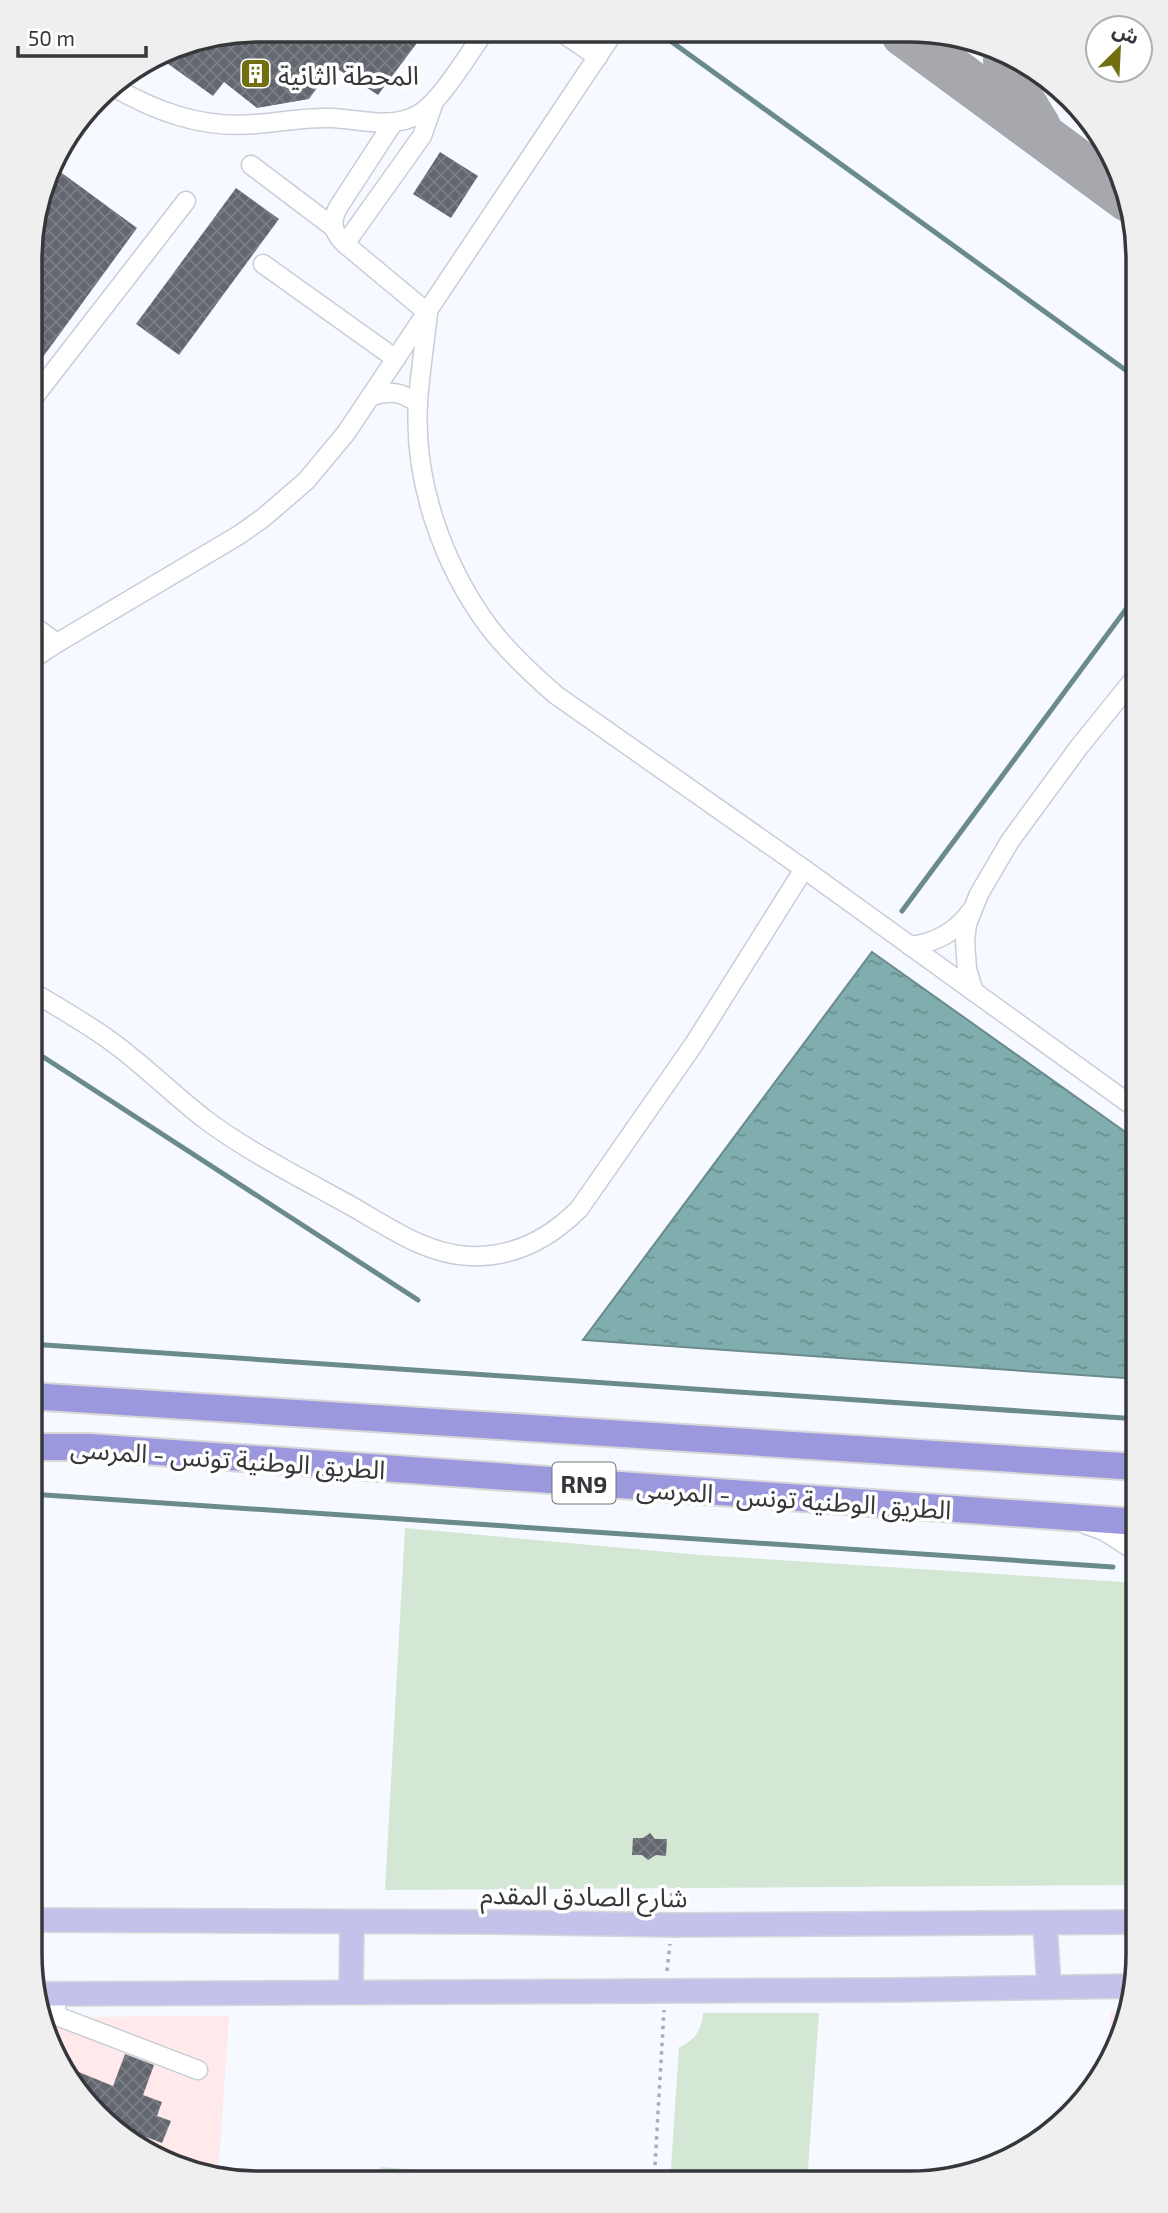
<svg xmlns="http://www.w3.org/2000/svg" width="1168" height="2213" viewBox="0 0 1168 2213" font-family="'Exo 2','Noto Sans Arabic',sans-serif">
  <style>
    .commercial { fill: #ffe9ea }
    .grass { fill: #d3e7d4 }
    .water { fill: url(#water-ripples); stroke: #6a8a8c; stroke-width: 2 }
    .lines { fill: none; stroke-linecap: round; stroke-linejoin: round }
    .stream { stroke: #6a8a8c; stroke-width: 5 }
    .taxiway { stroke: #a6a8ae; stroke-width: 46 }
    .building { fill: url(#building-cross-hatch) }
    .minor-casing { stroke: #c9cdd7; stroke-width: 21 }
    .major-casing { stroke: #d7d7d8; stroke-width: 26 }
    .highway-casing { stroke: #d7d7d8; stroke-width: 30 }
    .path { stroke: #aaadb2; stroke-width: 3.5; stroke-dasharray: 3.5 5; stroke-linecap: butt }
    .minor { stroke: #fff; stroke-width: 18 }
    .major { stroke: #c4c1eb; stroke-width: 23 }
    .highway { stroke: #9c98de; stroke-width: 26 }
    .labels { text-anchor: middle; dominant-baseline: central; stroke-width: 7; stroke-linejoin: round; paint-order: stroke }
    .shield { fill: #fff; stroke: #727376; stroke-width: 2 }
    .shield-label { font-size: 24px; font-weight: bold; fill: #35373b }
    .poi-label { font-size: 26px; fill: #35373b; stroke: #fff; text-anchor: start }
    .street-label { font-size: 26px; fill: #35373b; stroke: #fff }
    .rim { fill: none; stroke: #35373b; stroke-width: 3.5 }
  </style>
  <defs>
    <pattern id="water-ripples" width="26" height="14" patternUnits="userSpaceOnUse" patternTransform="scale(1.75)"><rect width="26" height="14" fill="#80aeaf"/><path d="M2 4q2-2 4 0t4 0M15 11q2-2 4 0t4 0" fill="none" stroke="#6a8e90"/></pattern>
    <pattern id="building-cross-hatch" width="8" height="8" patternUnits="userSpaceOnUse" patternTransform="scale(1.75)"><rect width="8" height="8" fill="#63676f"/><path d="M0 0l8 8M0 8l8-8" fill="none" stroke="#7b7e84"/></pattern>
  </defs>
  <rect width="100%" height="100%" fill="#f6f9ff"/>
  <g class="commercial">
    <polygon points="1111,2011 1128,2011 1121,2041 1107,2065"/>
    <polygon points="229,2016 218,2178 158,2160 108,2127 42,2027 40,2017"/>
  </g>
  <g class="grass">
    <polygon points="405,1528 701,1555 1138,1583 1138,1885 385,1890"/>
    <path d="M703 2013H819L807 2183H670L679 2047C695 2041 702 2029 703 2013Z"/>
    <polygon points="381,2167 559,2182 380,2182"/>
  </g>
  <polygon class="water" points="872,952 1138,1141 1138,1379 583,1340"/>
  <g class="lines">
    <g class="stream">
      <polyline points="658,32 1138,379"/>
      <polyline points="902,911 1138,593"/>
      <polyline points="31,1049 418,1300"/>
      <polyline points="30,1344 1138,1419"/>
      <polyline points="30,1494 1113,1567"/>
    </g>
    <g class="taxiway">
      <polyline points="904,34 1128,199"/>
      <polyline points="1006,60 1019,96 1038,127"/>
    </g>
  </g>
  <g class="building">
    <polygon points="301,30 426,31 378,95 333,66 309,99 257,108 224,82 213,96 157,56 172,47 238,34 247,40 298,34"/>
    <polygon points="440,152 478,176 451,218 413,194"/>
    <polygon points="51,165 137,228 32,372 32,229"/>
    <polygon points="236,188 279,219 179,355 136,324"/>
    <polygon points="650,1833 655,1839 667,1839 666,1856 656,1855 648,1860 642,1855 632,1855 633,1838 643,1838"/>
    <polygon points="125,2054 154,2065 143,2095 162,2102 157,2116 171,2121 162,2143 146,2137 141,2149 108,2127 69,2068 113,2086"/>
  </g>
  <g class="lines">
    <defs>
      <g id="minor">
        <polyline points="561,32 598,57"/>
        <path d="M110 85C156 112 203 129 256 124 281 122 305 117 331 118 360 119 392 130 419 114 441 101 469 53 485 31"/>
        <path d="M393 123 339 206C330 221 332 232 345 244L428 313"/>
        <polyline points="251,165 333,227"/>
        <polyline points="345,244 422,136 434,102"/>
        <polyline points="263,264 396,359"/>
        <path d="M428 313C425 342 420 372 418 402 413 481 443 565 489 627 508 652 532 674 556 695L804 869 1138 1110"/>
        <path d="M372 396C390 390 403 392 418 404"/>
        <polyline points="31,401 186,201"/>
        <polyline points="31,624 57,643"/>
        <polyline points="31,660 57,643 239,535 263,518 306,481 346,433 614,32"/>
        <path d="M910 946C935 943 955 933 970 912"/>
        <path d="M31 991C61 1009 92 1026 120 1048 150 1071 176 1097 206 1120 252 1154 303 1179 353 1207 390 1228 426 1254 469 1256 512 1258 549 1239 579 1209L694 1044 804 869"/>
        <polyline points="974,992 967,969 965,941 967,924 979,894 1010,841 1079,747 1138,674"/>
        <polyline points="1087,1525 1104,1531 1138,1553"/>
        <polyline points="55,1994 57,2016 198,2070"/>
      </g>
      <g id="major">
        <polyline points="30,1920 493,1922 672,1925 1138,1922"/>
        <polyline points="1045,1923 1049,1986"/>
        <polyline points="351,1991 352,1922"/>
        <polyline points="36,1994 895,1990 1134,1986"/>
      </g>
      <g id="highway">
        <polyline points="30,1396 1138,1467"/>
        <polyline points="30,1447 89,1447 1138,1522"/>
      </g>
    </defs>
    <use href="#minor" class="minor-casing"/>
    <use href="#major" class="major-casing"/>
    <use href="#highway" class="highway-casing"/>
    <g class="path">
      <polyline points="672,1893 672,1905"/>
      <polyline points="667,1971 670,1944"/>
      <polyline points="654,2182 664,2010"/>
    </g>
    <use href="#minor" class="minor"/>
    <use href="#major" class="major"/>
    <use href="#highway" class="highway"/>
  </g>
  <defs>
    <symbol id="building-square" viewBox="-11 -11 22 22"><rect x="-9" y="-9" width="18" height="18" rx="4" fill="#726f10" stroke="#fff"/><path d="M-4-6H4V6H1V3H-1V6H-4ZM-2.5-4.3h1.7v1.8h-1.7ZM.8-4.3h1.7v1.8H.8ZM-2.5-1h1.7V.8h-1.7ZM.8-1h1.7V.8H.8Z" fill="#fff"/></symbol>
  </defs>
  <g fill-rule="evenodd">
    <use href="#building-square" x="238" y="56" width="35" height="35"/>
  </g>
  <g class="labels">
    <rect class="shield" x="552.5" y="1462.5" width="63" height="41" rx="5"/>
    <g class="shield-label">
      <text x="584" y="1483">RN9</text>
    </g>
    <g class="poi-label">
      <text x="278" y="74">المحطة الثانية</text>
    </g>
    <g class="street-label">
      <text transform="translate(228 1458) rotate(4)">الطريق الوطنية تونس - المرسى</text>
      <text transform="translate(794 1498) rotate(4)">الطريق الوطنية تونس - المرسى</text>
      <text transform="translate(584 1895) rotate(1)">شارع الصادق المقدم</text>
    </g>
  </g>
  <path d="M0 0H1168V2213H0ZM259 42H909A217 217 0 0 1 1126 259V1954A217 217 0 0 1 909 2171H259A217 217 0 0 1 42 1954V259A217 217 0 0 1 259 42Z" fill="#efefef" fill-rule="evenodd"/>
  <path class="rim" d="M259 42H909A217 217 0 0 1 1126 259V1954A217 217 0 0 1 909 2171H259A217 217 0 0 1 42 1954V259A217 217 0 0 1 259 42Z"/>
  <g transform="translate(1119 49) rotate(24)"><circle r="33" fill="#ffffff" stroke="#aeafb1" stroke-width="2"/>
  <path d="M0-5L12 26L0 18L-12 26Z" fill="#726f10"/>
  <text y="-10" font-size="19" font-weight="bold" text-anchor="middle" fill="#35373b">ش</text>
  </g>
  <path d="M18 46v10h128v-10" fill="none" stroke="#35373b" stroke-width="3.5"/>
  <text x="28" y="46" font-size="21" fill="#35373b" stroke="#ffffff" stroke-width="5" paint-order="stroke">50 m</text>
</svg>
